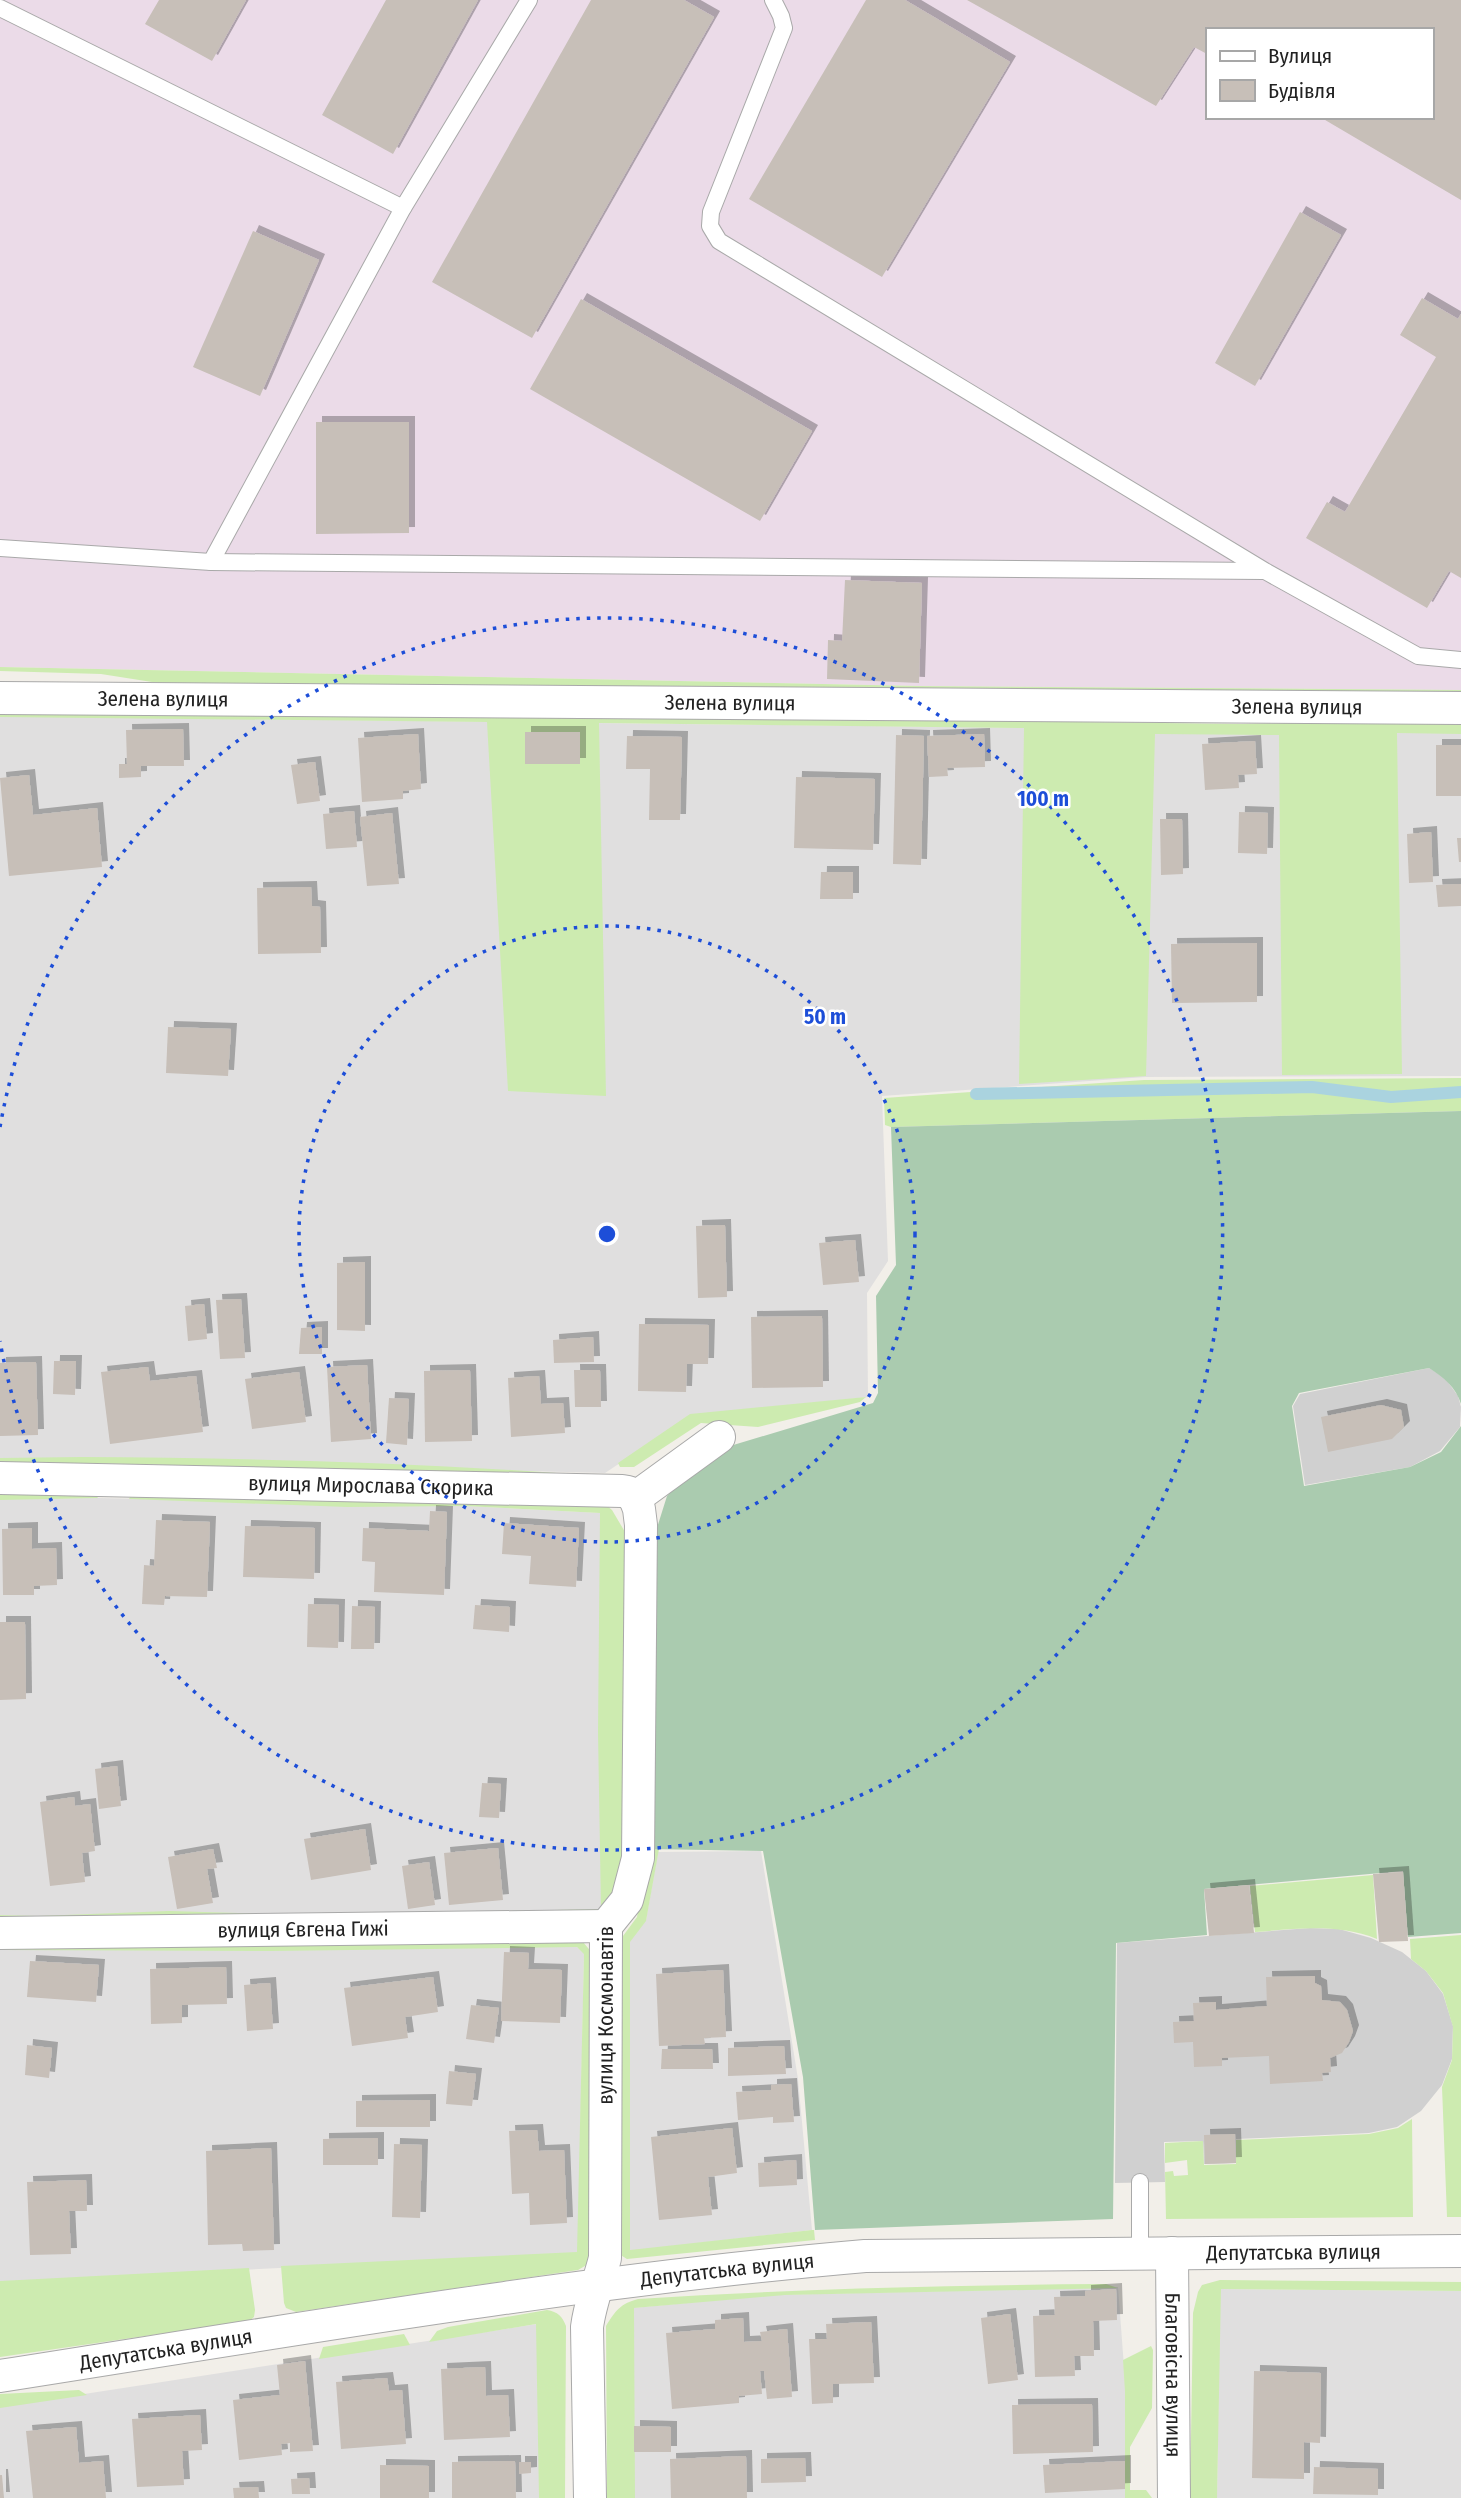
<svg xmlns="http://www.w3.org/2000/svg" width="1461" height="2498" viewBox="0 0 1461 2498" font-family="'Fira Sans Condensed',sans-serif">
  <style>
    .residential { fill: #e0dfdf }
    .industrial { fill: #ebdbe8; fill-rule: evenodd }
    .religious { fill: #d0d0d0 }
    .grass { fill: #cdebb0 }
    .cemetery { fill: #aacbaf }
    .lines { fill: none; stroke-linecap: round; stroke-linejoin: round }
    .stream { stroke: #aad3df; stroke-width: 12 }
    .building { fill: #c7bfb8; filter: url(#shadow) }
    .lane-casing { stroke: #a9a9a9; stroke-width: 18 }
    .street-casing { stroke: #a9a9a9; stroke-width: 34 }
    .lane { stroke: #fff; stroke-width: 16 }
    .street { stroke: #fff; stroke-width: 32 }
    .ring { fill: none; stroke: #1d4ed8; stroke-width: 3.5; stroke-dasharray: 3.5 7 }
    .labels { text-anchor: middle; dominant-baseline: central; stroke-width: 5; stroke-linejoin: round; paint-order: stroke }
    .street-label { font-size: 21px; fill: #222; stroke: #fff }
    .centre { fill: #1d4ed8; stroke: #fff; stroke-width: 3.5 }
    .ring-label { font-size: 21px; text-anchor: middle; font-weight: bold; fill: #1d4ed8; stroke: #fff; stroke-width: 5; stroke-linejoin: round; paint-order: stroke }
  </style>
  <defs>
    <filter id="shadow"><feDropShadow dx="6" dy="-6" stdDeviation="0" flood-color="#0004"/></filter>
  </defs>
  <rect width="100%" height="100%" fill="#f2efe9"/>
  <g class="residential">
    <polygon points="0,716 1461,733 1461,1076 1145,1077 882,1096 888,1261 867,1293 868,1397 691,1416 605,1473 0,1458"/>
    <polygon points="99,1498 466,1506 601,1513 602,1910 438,1914 38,1917 0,1915 0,1499"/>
    <polygon points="761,1851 798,2079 812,2230 630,2251 629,1942 646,1920 658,1852"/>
    <polygon points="577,1947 584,1953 578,2253 0,2282 0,1948"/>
    <polygon points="1118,2287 1126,2394 1125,2498 634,2498 633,2308 773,2295"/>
    <polygon points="1220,2289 1461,2291 1461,2498 1217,2498"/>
    <polygon points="537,2324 541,2498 0,2498 0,2407"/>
  </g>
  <path class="industrial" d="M0 0H1461V690L918 686 0 667ZM1207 30H1431V117H1207Z"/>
  <g class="religious">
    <polygon points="1429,1368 1445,1378 1458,1396 1461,1407 1460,1427 1440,1451 1410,1467 1305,1485 1293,1406 1300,1394"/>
    <polygon points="1310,1928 1339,1929 1371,1938 1402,1952 1426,1971 1443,1994 1453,2026 1452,2059 1442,2085 1421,2111 1397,2127 1369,2133 1236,2139 1236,2163 1204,2164 1203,2141 1164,2142 1165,2182 1115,2183 1117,1943"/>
  </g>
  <g class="grass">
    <polygon points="0,667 918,686 1461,690 1461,696 171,685 101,674 0,671"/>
    <polygon points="0,709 1243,724 1461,719 1461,734 1397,733 1402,1074 1282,1075 1279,735 1155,734 1146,1076 1019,1084 1024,728 599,723 606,1096 508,1091 487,722 0,717"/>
    <polygon points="1461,1078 1461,1111 891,1127 885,1125 884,1098 1144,1080"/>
    <polygon points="866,1397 860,1402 758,1427 701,1423 634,1467 620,1467 618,1463 690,1414"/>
    <path d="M81 1457C244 1458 408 1462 570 1474 380 1477 190 1461 0 1463V1458Z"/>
    <polygon points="0,1493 95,1494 98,1498 0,1500"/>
    <polygon points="131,1495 600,1500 612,1510 625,1532 627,1850 610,1912 0,1918 0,1915 38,1916 169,1911 304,1915 601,1909 598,1732 600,1513 465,1506 347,1507 129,1499"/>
    <polygon points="649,1849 659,1849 646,1921 630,1942 630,2250 812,2230 814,2230 815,2240 627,2259 619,2254 621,1944 623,1936 637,1917"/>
    <path d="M1373 1875 1377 1939C1337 1923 1297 1929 1255 1932L1250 1886Z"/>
    <polygon points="1461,1935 1461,2217 1447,2217 1442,2087 1452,2060 1453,2027 1443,1993 1426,1971 1411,1959 1410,1939"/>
    <polygon points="529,1940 576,1940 583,1942 593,1954 595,2127 589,2162 592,2242 590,2263 578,2270 296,2312 286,2308 284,2303 281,2266 577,2252 584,1954 577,1947 271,1951 0,1950 0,1942 364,1945"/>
    <polygon points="1412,2119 1413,2217 1166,2219 1165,2172 1173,2171 1174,2176 1188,2175 1187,2160 1165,2163 1165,2143 1203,2141 1204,2165 1236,2164 1236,2140 1369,2134 1398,2128"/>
    <polygon points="249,2268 255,2310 254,2317 249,2321 0,2357 0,2281"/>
    <polygon points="1220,2280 1461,2282 1461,2291 1221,2289 1217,2498 1190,2498 1193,2313 1198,2292 1202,2285"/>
    <path d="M1106 2284 1118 2288 785 2295 634 2308 635 2498H607L606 2326C616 2310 620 2304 638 2299 794 2289 950 2285 1106 2284Z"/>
    <path d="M547 2310C558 2312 562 2316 566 2326L565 2498H539L536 2324 429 2342 437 2331 448 2327Z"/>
    <polygon points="404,2334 410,2345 319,2359 323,2347"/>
    <polygon points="1151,2346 1153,2350 1152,2408 1130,2447 1130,2490 1146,2490 1152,2498 1125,2498 1125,2392 1123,2360"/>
    <polygon points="79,2390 87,2395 0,2408 0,2394"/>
  </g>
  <path class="cemetery" d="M1461 1111V1404C1456 1387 1443 1377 1429 1368L1299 1393 1292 1406 1304 1486 1410 1467 1441 1452 1461 1426V1933L1408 1937 1403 1871 1204 1889 1207 1935 1116 1943 1113 2219 815 2230 803 2077 763 1851 649 1849 656 1531 667 1496 694 1467 730 1446 873 1403 878 1393 876 1296 896 1265 891 1127Z"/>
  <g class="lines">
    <polyline class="stream" points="976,1094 1312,1087 1391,1097 1461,1092"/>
  </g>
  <g class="building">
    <polygon points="159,0 246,0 212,61 145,24"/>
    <polygon points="386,0 478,0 393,154 322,115"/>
    <polygon points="591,0 684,0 714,17 532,338 432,282"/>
    <polygon points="866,0 905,0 1010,62 882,277 749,199"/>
    <polygon points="967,0 1461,0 1461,200 1320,117 1431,117 1431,30 1207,30 1207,54 1194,47 1156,106"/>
    <polygon points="1300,212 1341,235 1255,386 1215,363"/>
    <polygon points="253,231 319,260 260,396 193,367"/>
    <polygon points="1422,298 1458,319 1461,314 1461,578 1449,571 1427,608 1306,538 1327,502 1345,512 1436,357 1400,335"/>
    <polygon points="581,299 812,431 760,521 530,389"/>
    <polygon points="316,422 409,422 409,533 316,534"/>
    <polygon points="845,580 922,583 919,683 827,679 828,640 842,641"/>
    <polygon points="183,729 184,766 141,766 141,777 119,778 119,764 127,764 126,730"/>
    <rect x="525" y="732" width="55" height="32"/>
    <polygon points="418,734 421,789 403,791 403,799 362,802 358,738"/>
    <polygon points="984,734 985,767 947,768 948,776 929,777 927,736"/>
    <polygon points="896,735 924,736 921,865 893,864"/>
    <polygon points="627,736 682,737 680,820 649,820 650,769 626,769"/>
    <polygon points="1255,741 1257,774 1238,775 1239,788 1205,790 1202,744"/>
    <rect x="1436" y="745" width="25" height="51"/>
    <polygon points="315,762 320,801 297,804 291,765"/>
    <polygon points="29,775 33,815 97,808 102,867 9,876 0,778"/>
    <polygon points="796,777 875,779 873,850 794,848"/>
    <polygon points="354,811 357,847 326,849 323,814"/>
    <polygon points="1239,812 1268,813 1267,854 1238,853"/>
    <polygon points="392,813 399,884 367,886 360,817"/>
    <polygon points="1160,819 1182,819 1183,874 1161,875"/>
    <polygon points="1431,832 1433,882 1409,883 1407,834"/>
    <polygon points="1457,838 1461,838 1461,862 1459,862"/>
    <polygon points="821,872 853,872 853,899 820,899"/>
    <polygon points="1461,884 1461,906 1438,907 1436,885"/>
    <polygon points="311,887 312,906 320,907 321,953 258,954 257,888"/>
    <polygon points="1257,943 1257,1002 1172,1003 1171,944"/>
    <polygon points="168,1027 231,1029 228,1076 166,1073"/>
    <polygon points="725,1225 727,1297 698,1298 696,1226"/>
    <polygon points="855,1240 859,1282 823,1285 819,1243"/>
    <polygon points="365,1262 365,1331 337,1330 337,1263"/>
    <polygon points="241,1299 245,1358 220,1359 216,1300"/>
    <polygon points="204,1304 207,1339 188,1341 185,1306"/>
    <polygon points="822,1316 823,1387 752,1388 751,1317"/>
    <polygon points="639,1324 709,1325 708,1364 687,1364 686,1392 638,1391"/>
    <polygon points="322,1327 322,1354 299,1354 301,1328"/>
    <polygon points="593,1337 594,1362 554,1363 553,1340"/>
    <polygon points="54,1361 76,1361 75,1395 53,1394"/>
    <polygon points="36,1362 38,1435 0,1436 0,1363"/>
    <polygon points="367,1365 371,1439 331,1442 327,1367"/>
    <polygon points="148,1367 150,1381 196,1376 203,1432 110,1444 101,1372"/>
    <polygon points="470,1370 472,1441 425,1442 424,1371"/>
    <polygon points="574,1370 600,1370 601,1407 575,1407"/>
    <polygon points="299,1372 306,1422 252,1429 245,1379"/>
    <polygon points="539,1376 541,1404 563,1403 565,1433 511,1437 508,1378"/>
    <polygon points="389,1398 409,1399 407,1445 386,1443"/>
    <polygon points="1381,1405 1401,1410 1404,1427 1392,1439 1328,1452 1321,1417"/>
    <polygon points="430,1511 447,1512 444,1595 374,1592 375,1562 362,1561 363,1528 429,1531"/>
    <polygon points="156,1520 210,1522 207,1597 165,1596 164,1605 142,1604 144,1565 154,1566"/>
    <polygon points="504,1523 579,1528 576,1587 529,1584 531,1556 502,1554"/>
    <polygon points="245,1526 315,1528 314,1579 243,1577"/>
    <polygon points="32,1528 32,1549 56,1548 57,1585 34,1586 34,1595 3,1595 2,1529"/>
    <polygon points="308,1604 339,1605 338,1648 307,1647"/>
    <polygon points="475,1605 510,1607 509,1632 473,1629"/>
    <polygon points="352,1606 375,1607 374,1649 351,1649"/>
    <polygon points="0,1622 25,1622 26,1699 0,1700"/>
    <polygon points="117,1766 121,1806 99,1809 95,1769"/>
    <polygon points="482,1783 501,1784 499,1818 479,1817"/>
    <polygon points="74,1797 75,1806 90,1804 95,1851 82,1853 85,1882 50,1886 40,1802"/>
    <polygon points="365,1829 371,1870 311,1880 304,1839"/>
    <polygon points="498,1848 503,1900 449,1905 444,1853"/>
    <polygon points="213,1849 217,1868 207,1869 213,1903 177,1909 168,1857"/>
    <polygon points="429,1862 435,1905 408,1909 402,1866"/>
    <polygon points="1403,1872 1408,1941 1379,1942 1373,1874"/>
    <polygon points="1249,1885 1254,1933 1209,1936 1204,1889"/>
    <polygon points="504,1952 529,1953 528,1969 562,1970 560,2023 501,2021"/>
    <polygon points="30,1961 99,1965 96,2002 27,1997"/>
    <polygon points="226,1967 227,2004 182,2005 182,2023 151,2024 150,1969"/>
    <polygon points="723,1970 726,2037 704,2038 705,2044 659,2046 656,1974"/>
    <polygon points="1315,1976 1315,1983 1321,1986 1322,2000 1340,2002 1347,2010 1353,2031 1349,2042 1342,2053 1330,2058 1331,2072 1322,2073 1323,2081 1270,2084 1269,2056 1222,2058 1222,2066 1194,2067 1193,2042 1174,2043 1173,2022 1194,2021 1193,2003 1216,2002 1216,2010 1267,2006 1266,1977"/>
    <polygon points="433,1977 438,2012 405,2017 408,2038 352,2046 344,1988"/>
    <polygon points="270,1983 273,2029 247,2031 244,1985"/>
    <polygon points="471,2005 499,2008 494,2043 466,2039"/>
    <polygon points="27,2045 52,2048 49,2078 25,2075"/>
    <polygon points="784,2046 786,2074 728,2076 728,2048"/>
    <polygon points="662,2049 712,2049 713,2069 661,2069"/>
    <polygon points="449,2071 476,2074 472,2106 446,2104"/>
    <polygon points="791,2084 794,2122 773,2123 773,2117 738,2120 736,2092 771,2090 771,2085"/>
    <polygon points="430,2100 430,2127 356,2127 356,2101"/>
    <polygon points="732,2128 737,2173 708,2177 712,2215 659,2220 651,2137"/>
    <polygon points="537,2130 539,2151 564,2150 567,2223 530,2225 529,2193 512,2194 509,2131"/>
    <polygon points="1235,2134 1236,2163 1205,2164 1204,2135"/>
    <polygon points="378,2138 378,2165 323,2165 323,2139"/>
    <polygon points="394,2144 422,2145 420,2218 392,2217"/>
    <polygon points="271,2148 274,2250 243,2251 242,2244 208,2245 206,2151"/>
    <polygon points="796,2160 797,2185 759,2187 758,2163"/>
    <polygon points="86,2180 87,2211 69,2211 71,2254 30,2255 27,2182"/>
    <polygon points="1116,2289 1117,2320 1093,2321 1094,2356 1074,2356 1075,2376 1035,2377 1033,2316 1055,2315 1054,2297 1085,2296 1085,2291"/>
    <polygon points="1010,2314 1018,2380 988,2384 981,2318"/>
    <polygon points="743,2318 744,2342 762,2341 760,2332 787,2329 792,2397 767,2399 764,2371 760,2371 762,2394 739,2396 739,2403 672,2409 666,2333 715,2329 715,2320"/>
    <polygon points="871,2322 874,2383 833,2384 833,2403 812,2404 809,2339 827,2339 826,2324"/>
    <polygon points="305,2361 313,2451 290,2452 290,2443 281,2444 282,2455 239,2460 233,2400 280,2395 277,2365"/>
    <polygon points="485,2367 486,2396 508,2395 510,2437 444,2440 441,2369"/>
    <polygon points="1254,2371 1321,2373 1320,2443 1304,2442 1304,2479 1252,2478"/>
    <polygon points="387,2378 389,2391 402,2390 406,2444 341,2449 336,2382"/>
    <polygon points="1092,2404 1093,2452 1013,2454 1012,2405"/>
    <polygon points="200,2415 202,2450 182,2451 184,2485 137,2487 132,2419"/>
    <polygon points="634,2426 671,2427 671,2452 634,2452"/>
    <polygon points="76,2427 79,2463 103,2461 106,2498 33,2498 26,2431"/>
    <polygon points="746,2456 747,2498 671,2498 670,2459"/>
    <polygon points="805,2458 806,2482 761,2483 761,2459"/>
    <polygon points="515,2461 516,2498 452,2498 452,2462"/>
    <polygon points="1125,2461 1125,2489 1045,2493 1043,2465"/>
    <polygon points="519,2462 531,2462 531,2473 519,2474"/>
    <polygon points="380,2465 429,2466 429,2498 380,2498"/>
    <polygon points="1314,2467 1378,2469 1378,2495 1313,2494"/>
    <polygon points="0,2475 2,2475 4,2498 0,2498"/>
    <polygon points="309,2478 310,2494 292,2494 291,2479"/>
    <polygon points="258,2487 259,2498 234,2498 233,2488"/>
  </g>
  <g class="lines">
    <defs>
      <g id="lane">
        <polyline points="773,0 781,16 784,28 711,212 710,226 719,241 1265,571 1418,656 1461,660"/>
        <polyline points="0,8 403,208"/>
        <polyline points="0,548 211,562 403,208 529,0"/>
        <polyline points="211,562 1263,571"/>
        <polyline points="1140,2182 1140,2254"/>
      </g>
      <g id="street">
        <path id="s1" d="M0 698 1461 708"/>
        <path id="s2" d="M0 1478 622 1491 628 1492 635 1498 719 1437"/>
        <path id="s3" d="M0 1933 606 1926"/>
        <path id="s4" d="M1172 2253 1174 2498"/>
        <path id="s5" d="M0 2376C288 2331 575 2281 865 2256L1461 2251"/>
        <path id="s6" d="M590 2498 587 2327C590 2303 599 2282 605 2258L606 1926 627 1900 638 1858 641 1525 639 1509 635 1498"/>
      </g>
    </defs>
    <use href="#lane" class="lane-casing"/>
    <use href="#street" class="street-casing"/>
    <use href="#lane" class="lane"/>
    <use href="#street" class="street"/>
  </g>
  <g class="ring">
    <circle cx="607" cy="1234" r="308"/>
    <path d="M0 1127A616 616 0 1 1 0 1341"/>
  </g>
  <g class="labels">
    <g class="street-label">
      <text stroke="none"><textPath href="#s1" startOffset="163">Зелена вулиця</textPath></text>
      <text stroke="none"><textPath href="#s1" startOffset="730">Зелена вулиця</textPath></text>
      <text stroke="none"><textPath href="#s1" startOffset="1297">Зелена вулиця</textPath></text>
      <text stroke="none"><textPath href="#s2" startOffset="371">вулиця Мирослава Скорика</textPath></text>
      <text stroke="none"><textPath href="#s3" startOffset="303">вулиця Євгена Гижі</textPath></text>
      <text stroke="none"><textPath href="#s6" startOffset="485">вулиця Космонавтів</textPath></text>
      <text stroke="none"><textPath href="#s5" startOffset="1302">Депутатська вулиця</textPath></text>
      <text stroke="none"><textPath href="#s5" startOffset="735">Депутатська вулиця</textPath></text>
      <text stroke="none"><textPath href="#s5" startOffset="168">Депутатська вулиця</textPath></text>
      <text stroke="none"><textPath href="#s4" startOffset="122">Благовісна вулиця</textPath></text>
    </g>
  </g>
  <circle cx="607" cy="1234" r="10" class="centre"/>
  <g class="ring-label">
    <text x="1043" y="806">100 m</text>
    <text x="825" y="1024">50 m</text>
  </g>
  <rect x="1206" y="28" width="228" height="91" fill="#ffffff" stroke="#a7a7a7" stroke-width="2"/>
  <rect x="1220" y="51" width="35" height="10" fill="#ffffff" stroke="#a7a7a7" stroke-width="2"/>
  <text x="1268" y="63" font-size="21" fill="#222222">Вулиця</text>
  <rect x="1220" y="80" width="35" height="21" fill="#c7bfb8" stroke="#a7a7a7" stroke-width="2"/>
  <text x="1268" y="98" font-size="21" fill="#222222">Будівля</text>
</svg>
